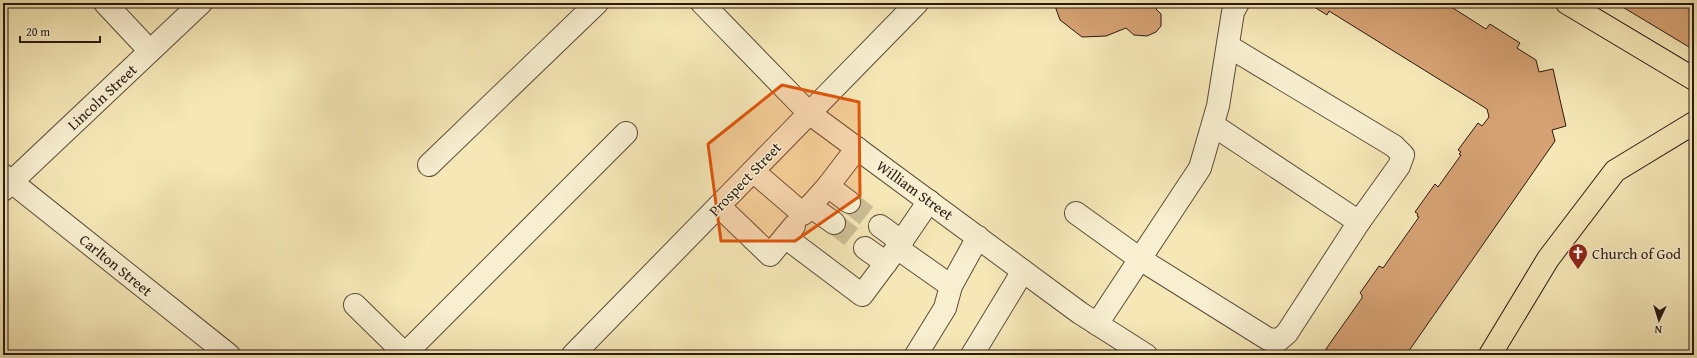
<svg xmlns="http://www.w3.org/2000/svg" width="1697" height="358" viewBox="0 0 1697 358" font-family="'Gentium Book Plus',serif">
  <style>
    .building { fill: #d6a274; stroke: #291912 }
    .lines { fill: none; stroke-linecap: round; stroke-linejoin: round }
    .minor-tunnel { stroke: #ccbe95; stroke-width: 22; stroke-dasharray: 22 11; stroke-linecap: butt }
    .minor-casing { stroke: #5c4c3b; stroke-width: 24 }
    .major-casing { stroke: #291912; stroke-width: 24 }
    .minor { stroke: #f8efd0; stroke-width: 22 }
    .major { stroke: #f5e7b6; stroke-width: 22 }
    .marked { fill: #de560c; fill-opacity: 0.2; stroke: #de560c; stroke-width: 3; stroke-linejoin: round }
    .labels { text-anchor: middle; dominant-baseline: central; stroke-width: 3; stroke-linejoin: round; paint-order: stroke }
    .street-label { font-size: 15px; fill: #291912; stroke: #f8efd0 }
    .poi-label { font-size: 15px; fill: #291912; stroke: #f8efd0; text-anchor: start }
  </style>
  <rect width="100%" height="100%" fill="#f5e7b6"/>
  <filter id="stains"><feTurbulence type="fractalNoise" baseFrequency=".005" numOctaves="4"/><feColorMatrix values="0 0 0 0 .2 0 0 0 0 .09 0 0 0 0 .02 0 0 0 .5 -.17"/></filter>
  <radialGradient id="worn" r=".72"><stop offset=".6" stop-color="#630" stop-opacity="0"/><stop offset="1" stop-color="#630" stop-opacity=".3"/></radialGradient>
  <g class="building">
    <polygon points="1054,3 1160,3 1156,9 1161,14 1161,26 1156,32 1147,36 1134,35 1126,28 1106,36 1082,37 1060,20"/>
    <polygon points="1308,3 1445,3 1486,29 1490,24 1520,43 1517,48 1536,60 1539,72 1553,69 1566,126 1552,130 1555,141 1406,355 1335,355 1326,349 1362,298 1362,295 1360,293 1379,266 1383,268 1419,217 1417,216 1418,214 1415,212 1435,184 1438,187 1461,155 1459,154 1461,152 1458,150 1478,123 1482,126 1489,117 1487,109 1329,11 1327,15"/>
    <polygon points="1616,3 1694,3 1694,50"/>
  </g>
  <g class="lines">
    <g class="minor-tunnel">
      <polyline points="849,202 880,226"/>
      <polyline points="834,223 865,248"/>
    </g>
    <defs>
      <g id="minor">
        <polyline points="105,3 150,51"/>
        <polyline points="702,3 809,113 1080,313 1146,355"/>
        <polyline points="1213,125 1359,222"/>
        <polyline points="429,165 597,3"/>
        <polyline points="753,171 803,214 828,186 857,148"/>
        <polyline points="3,175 229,355"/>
        <polyline points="828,186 849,202"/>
        <polyline points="3,190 201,3"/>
        <polyline points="719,206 770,255 794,226"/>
        <polyline points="810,206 834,223"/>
        <polyline points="1076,213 1140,259 1268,339 1279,340 1287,333 1359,222 1399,166 1403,155 1394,146 1228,46"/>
        <polyline points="880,226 902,242"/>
        <polyline points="785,237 862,295 897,248 929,201"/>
        <polyline points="865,248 886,263"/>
        <polyline points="897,248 951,286"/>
        <polyline points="355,305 405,354"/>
        <polyline points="1097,324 1200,168 1218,106 1233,12 1238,3"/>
        <polyline points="404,355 626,133"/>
        <polyline points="573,355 917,3"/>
        <polyline points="916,355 945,308 951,286 978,237"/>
        <polyline points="972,355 1023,271"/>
      </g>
      <g id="major">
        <polyline points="1567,3 1694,79"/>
        <polyline points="1490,355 1548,259 1615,171 1694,123"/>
      </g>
    </defs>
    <use href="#minor" class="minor-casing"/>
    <use href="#major" class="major-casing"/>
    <use href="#minor" class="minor"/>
    <use href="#major" class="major"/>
  </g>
  <path class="marked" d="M782 85 859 102 860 196 795 241H721L708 144Z"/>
  <defs>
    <symbol id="church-pin" viewBox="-11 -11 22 30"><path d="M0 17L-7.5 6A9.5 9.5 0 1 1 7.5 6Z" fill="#8f2418" stroke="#f8efd0"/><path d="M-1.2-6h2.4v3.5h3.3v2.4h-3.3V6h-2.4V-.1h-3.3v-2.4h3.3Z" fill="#fff"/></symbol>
  </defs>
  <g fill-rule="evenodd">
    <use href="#church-pin" x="1567" y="242" width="22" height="30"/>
  </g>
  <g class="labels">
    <g class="street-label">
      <text transform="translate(102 97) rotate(-43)">Lincoln Street</text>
      <text transform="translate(745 179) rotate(-46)">Prospect Street</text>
      <text transform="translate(915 190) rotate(36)">William Street</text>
      <text transform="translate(116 265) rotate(39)">Carlton Street</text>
    </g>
    <g class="poi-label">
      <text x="1592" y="253">Church of God</text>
    </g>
  </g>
  <rect width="1697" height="358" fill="none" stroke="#f5e7b6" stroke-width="16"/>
  <rect x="4" y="4" width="1689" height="350" fill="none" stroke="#291912" stroke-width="2"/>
  <rect x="8" y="8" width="1681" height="342" fill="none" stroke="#291912"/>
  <g transform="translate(1659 320) rotate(184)" stroke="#f8efd0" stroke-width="3" paint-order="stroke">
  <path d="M0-3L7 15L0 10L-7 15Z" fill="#291912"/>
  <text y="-6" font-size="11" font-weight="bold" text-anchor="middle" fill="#291912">N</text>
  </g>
  <path d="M20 36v6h80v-6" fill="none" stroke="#291912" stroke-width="2"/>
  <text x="26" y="36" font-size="12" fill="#291912" stroke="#f8efd0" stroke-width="3" paint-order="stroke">20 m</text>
  <rect width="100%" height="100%" filter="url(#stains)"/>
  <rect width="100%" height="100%" fill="url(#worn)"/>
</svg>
